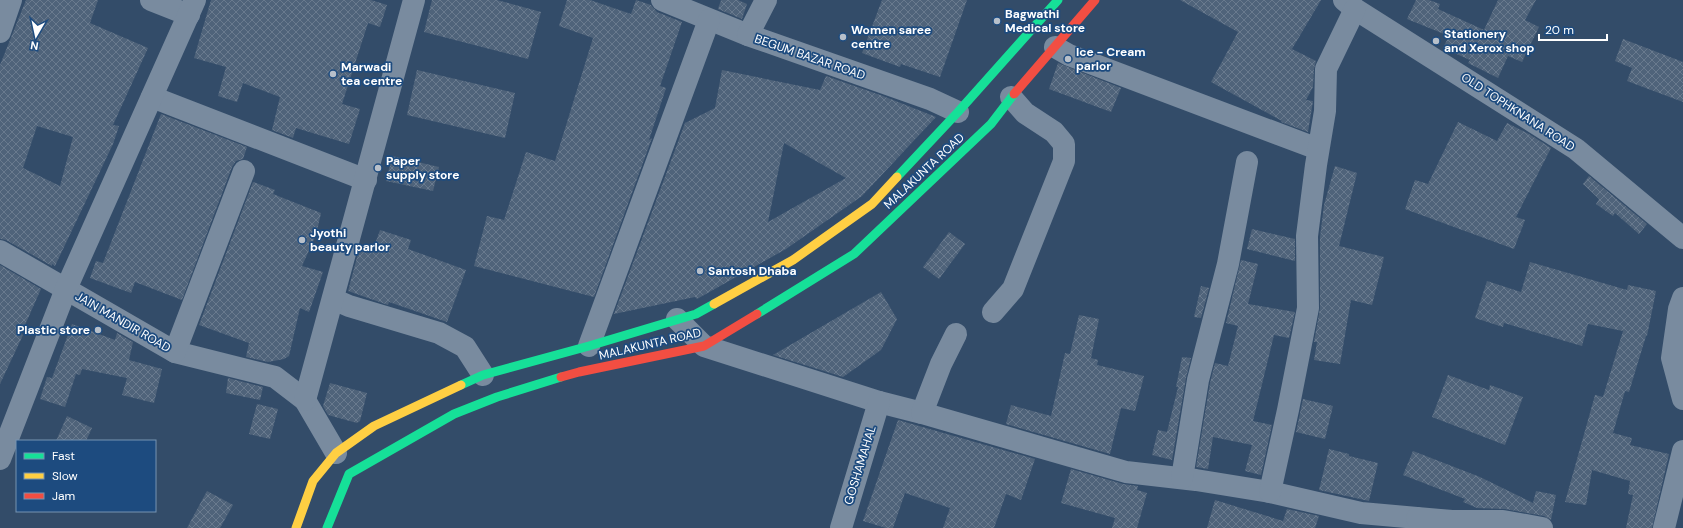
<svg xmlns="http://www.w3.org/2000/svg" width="1683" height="528" viewBox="0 0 1683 528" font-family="'DM Sans',sans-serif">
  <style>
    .building { fill: url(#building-cross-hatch); fill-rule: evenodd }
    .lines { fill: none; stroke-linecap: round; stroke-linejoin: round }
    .street { stroke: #798b9f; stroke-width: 22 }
    .fast { stroke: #16e098; stroke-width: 9 }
    .slow { stroke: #ffcf43; stroke-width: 9 }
    .jam { stroke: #f24e42; stroke-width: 9 }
    .poi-dot { fill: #b8c0ca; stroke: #1d4b7f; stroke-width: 1.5 }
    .labels { text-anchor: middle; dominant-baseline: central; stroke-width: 3.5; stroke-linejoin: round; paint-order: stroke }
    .poi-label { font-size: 12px; font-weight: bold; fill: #fff; stroke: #1d4b7f; text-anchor: start }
    .street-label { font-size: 12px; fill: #fff; stroke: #1d4b7f }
  </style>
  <defs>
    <pattern id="building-cross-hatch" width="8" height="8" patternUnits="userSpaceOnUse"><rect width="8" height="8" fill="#4f637a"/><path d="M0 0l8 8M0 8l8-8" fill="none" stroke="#697a8e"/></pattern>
  </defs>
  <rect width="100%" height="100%" fill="#334c69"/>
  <g class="building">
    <path d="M26 0H98L90 23 148 48 113 125 119 126 113 144 55 266 52 264V266L6 240 0 239V65ZM37 126 73 137 60 186 23 168Z"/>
    <polygon points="211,0 371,0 387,5 380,27 368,23 342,104 360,109 349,144 296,128 293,138 272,130 280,97 243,83 237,102 218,96 226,67 194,58"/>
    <polygon points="432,0 497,0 541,12 528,59 424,32"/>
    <polygon points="567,0 590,0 631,14 636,0 651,5 657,12 682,22 660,86 666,88 649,140 652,138 594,297 474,266 487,216 504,220 526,152 555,161 593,38 559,26"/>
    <polygon points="721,0 738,0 747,4 742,19 718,9"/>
    <polygon points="882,0 967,0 940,77 901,64 900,67 862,53"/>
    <polygon points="1180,0 1321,0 1292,49 1316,61 1314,69 1313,87 1306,100 1313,101 1308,132 1281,122 1282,121 1211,82 1238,32"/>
    <polygon points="1416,0 1429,0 1440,4 1438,9 1484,30 1498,0 1536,0 1525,20 1539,27 1522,62 1508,56 1498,78 1468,63 1470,60 1443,48 1449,36 1407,19"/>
    <polygon points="1623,39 1683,62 1683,102 1627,81 1632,68 1615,61"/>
    <polygon points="1058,63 1121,88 1111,112 1049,89"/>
    <polygon points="417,70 515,93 505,138 407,115"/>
    <path d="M722 70 820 90 826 76 883 96 936 117 862 196 786 249 697 299 695 297 614 314 685 123 715 108ZM784 143 846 178 768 222Z"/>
    <polygon points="161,114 247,147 243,159 236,161 232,167 182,300 135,282 131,293 90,278 96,261 103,263"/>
    <polygon points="1458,122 1497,141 1507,123 1529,134 1551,148 1516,217 1525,220 1514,249 1405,209 1415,180 1428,184"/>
    <polygon points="392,156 439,167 433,191 386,181"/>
    <polygon points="1335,166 1357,173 1339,246 1384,257 1372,305 1351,300 1340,364 1314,360 1317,342 1314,342 1320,308 1320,237 1324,205"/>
    <polygon points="1589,176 1647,224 1639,234 1615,213 1613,216 1596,204 1599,199 1583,184"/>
    <polygon points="253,182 275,190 273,194 321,213 316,235 302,266 323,272 309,312 300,308 289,356 284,359 268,362 246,357 249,343 199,325"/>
    <polygon points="1252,229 1295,239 1295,261 1247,249"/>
    <polygon points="380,230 411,240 408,249 466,270 447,322 389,302 388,305 348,291 360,246 373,250"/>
    <polygon points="949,232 965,244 939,279 923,267"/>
    <polygon points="1241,260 1258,264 1248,304 1295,312 1289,338 1274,335 1253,421 1272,425 1261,475 1245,471 1252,445 1213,437 1208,469 1196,467 1210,383 1215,363 1228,366 1238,326 1226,323"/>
    <polygon points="1530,262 1627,290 1628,285 1656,291 1647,336 1646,336 1629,392 1625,391 1613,433 1632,438 1630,445 1669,454 1652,528 1626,528 1633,495 1628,494 1630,481 1592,470 1586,505 1565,502 1595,395 1603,397 1623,331 1588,324 1582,346 1504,323 1503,327 1475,318 1487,281 1521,292"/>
    <polygon points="0,265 41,289 21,334 23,335 0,384"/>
    <polygon points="1201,286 1209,288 1201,318 1194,317"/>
    <polygon points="881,292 897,319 881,350 843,377 773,355"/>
    <polygon points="1079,315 1099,319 1091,358 1098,360 1097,365 1144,376 1135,411 1121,408 1110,454 1006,424 1011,405 1051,416 1065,353 1070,354"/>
    <polygon points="72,324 115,340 117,333 133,342 129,360 162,369 154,403 122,395 127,378 82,369 80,375 76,374 65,407 40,399 47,377 52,378"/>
    <polygon points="1182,357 1191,358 1186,378 1172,460 1152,455 1158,430 1167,432 1178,387 1176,387"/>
    <polygon points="1448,375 1489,390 1490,385 1523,397 1505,445 1432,417"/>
    <polygon points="228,378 263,387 260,400 226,393"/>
    <polygon points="330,383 367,393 360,421 357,423 328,415 323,406"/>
    <polygon points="1303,399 1333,406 1325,439 1296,432"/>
    <polygon points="257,404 278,409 270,439 249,434"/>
    <polygon points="67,416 92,428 86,441 56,441"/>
    <polygon points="898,420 1035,459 1021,500 1006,494 994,528 943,528 950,508 905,493 893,528 886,528 863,521"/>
    <polygon points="1329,449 1349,454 1349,456 1378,463 1369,501 1319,490"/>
    <polygon points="1413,451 1480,477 1533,503 1536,491 1556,495 1551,520 1544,516 1505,509 1477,508 1463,502 1465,499 1403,475"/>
    <polygon points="1071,469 1123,484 1138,486 1137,490 1147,493 1137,528 1112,528 1115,518 1061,503"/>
    <polygon points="207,491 233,505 220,528 187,528"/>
    <polygon points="1215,500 1283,521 1287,509 1319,516 1315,528 1207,528"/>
  </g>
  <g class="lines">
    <g class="street">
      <polyline points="151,0 189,15"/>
      <polyline points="662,0 748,35 930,99 958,112"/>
      <polyline points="1344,0 1355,9 1576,149 1683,238"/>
      <polyline points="0,32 11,0"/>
      <polyline points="748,35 766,0"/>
      <polyline points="1055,47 1069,55 1318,149"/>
      <polyline points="152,97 366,180"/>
      <polyline points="0,251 175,352 275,377 305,400 336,453"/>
      <polyline points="1683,298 1679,309 1672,358 1683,399"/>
      <polyline points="333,299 349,306 439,333 465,347 483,375"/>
      <polyline points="993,312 1013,289 1064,161 1064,144 1054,132 1025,113 1011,97"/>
      <polyline points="677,319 704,346 879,402 922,413 1126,472 1196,480 1270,492 1361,513 1417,518 1413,528"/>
      <polyline points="589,346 709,20"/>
      <polyline points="175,352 244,171"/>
      <polyline points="305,400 414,0"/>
      <polyline points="922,413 941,364 956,334"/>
      <polyline points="0,459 66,289 195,0"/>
      <polyline points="1182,478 1198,380 1228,264 1247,162"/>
      <polyline points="1270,492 1288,410 1308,308 1307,236 1316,165 1325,111 1326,69 1355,9"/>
      <polyline points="1417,518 1452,521 1503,521 1542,528"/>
      <polyline points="841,528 879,402"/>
      <polyline points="1664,528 1683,451"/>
    </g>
    <g class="fast">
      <polyline points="897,177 958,112 1058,0"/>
      <polyline points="757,314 854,254 991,124 1014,94"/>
      <polyline points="461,385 483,375 589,346 696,314 714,304"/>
      <polyline points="327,528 349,474 454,414 497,397 561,377"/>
    </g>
    <g class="slow">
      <polyline points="714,304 793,260 872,204 897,177"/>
      <polyline points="296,528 313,481 336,453 374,426 461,385"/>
    </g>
    <g class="jam">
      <polyline points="1014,94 1095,0"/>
      <polyline points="561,377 579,372 704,346 757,314"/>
    </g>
  </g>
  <g class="poi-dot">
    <circle cx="997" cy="21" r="4"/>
    <circle cx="843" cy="37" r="4"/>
    <circle cx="1436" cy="41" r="4"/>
    <circle cx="1068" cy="59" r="4"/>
    <circle cx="333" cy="74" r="4"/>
    <circle cx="378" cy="168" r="4"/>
    <circle cx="302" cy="240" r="4"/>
    <circle cx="700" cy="271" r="4"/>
    <circle cx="98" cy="330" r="4"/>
  </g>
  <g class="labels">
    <g class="poi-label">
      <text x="1005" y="14">Bagwathi<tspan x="1005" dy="14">Medical store</tspan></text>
      <text x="851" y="30">Women saree<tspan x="851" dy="14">centre</tspan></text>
      <text x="1444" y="34">Stationery<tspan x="1444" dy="14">and Xerox shop</tspan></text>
      <text x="1076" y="52">Ice - Cream<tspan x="1076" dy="14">parlor</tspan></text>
      <text x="341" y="67">Marwadi<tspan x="341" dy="14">tea centre</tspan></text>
      <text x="386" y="161">Paper<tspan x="386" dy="14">supply store</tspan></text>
      <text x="310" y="233">Jyothi<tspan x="310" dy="14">beauty parlor</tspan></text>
      <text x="708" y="271">Santosh Dhaba</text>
      <text x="90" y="330" text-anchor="end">Plastic store</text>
    </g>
    <g class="street-label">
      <text transform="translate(810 57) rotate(19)">BEGUM BAZAR ROAD</text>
      <text transform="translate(1518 112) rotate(33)">OLD TOPHKNANA ROAD</text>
      <text transform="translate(924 171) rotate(-43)">MALAKUNTA ROAD</text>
      <text transform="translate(123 322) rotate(30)">JAIN MANDIR ROAD</text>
      <text transform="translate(650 344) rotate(-13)">MALAKUNTA ROAD</text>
      <text transform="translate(860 465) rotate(-73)">GOSHAMAHAL</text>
    </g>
  </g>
  <rect x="16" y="440" width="140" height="72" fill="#1d4b7f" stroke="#7793b2"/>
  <rect x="24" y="453" width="20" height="6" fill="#16e098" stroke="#7793b2"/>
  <text x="52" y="460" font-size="12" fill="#ffffff">Fast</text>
  <rect x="24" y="473" width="20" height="6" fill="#ffcf43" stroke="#7793b2"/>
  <text x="52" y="480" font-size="12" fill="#ffffff">Slow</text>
  <rect x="24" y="493" width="20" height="6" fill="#f24e42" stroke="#7793b2"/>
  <text x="52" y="500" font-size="12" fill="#ffffff">Jam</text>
  <g transform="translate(36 36) rotate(189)" stroke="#1d4b7f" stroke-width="3" paint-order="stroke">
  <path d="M0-3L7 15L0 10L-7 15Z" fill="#ffffff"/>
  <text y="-6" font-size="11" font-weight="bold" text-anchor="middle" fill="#ffffff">N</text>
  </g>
  <path d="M1539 34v6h68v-6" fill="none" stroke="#ffffff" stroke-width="2"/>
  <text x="1545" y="34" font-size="12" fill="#ffffff" stroke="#1d4b7f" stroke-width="3" paint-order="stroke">20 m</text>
</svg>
